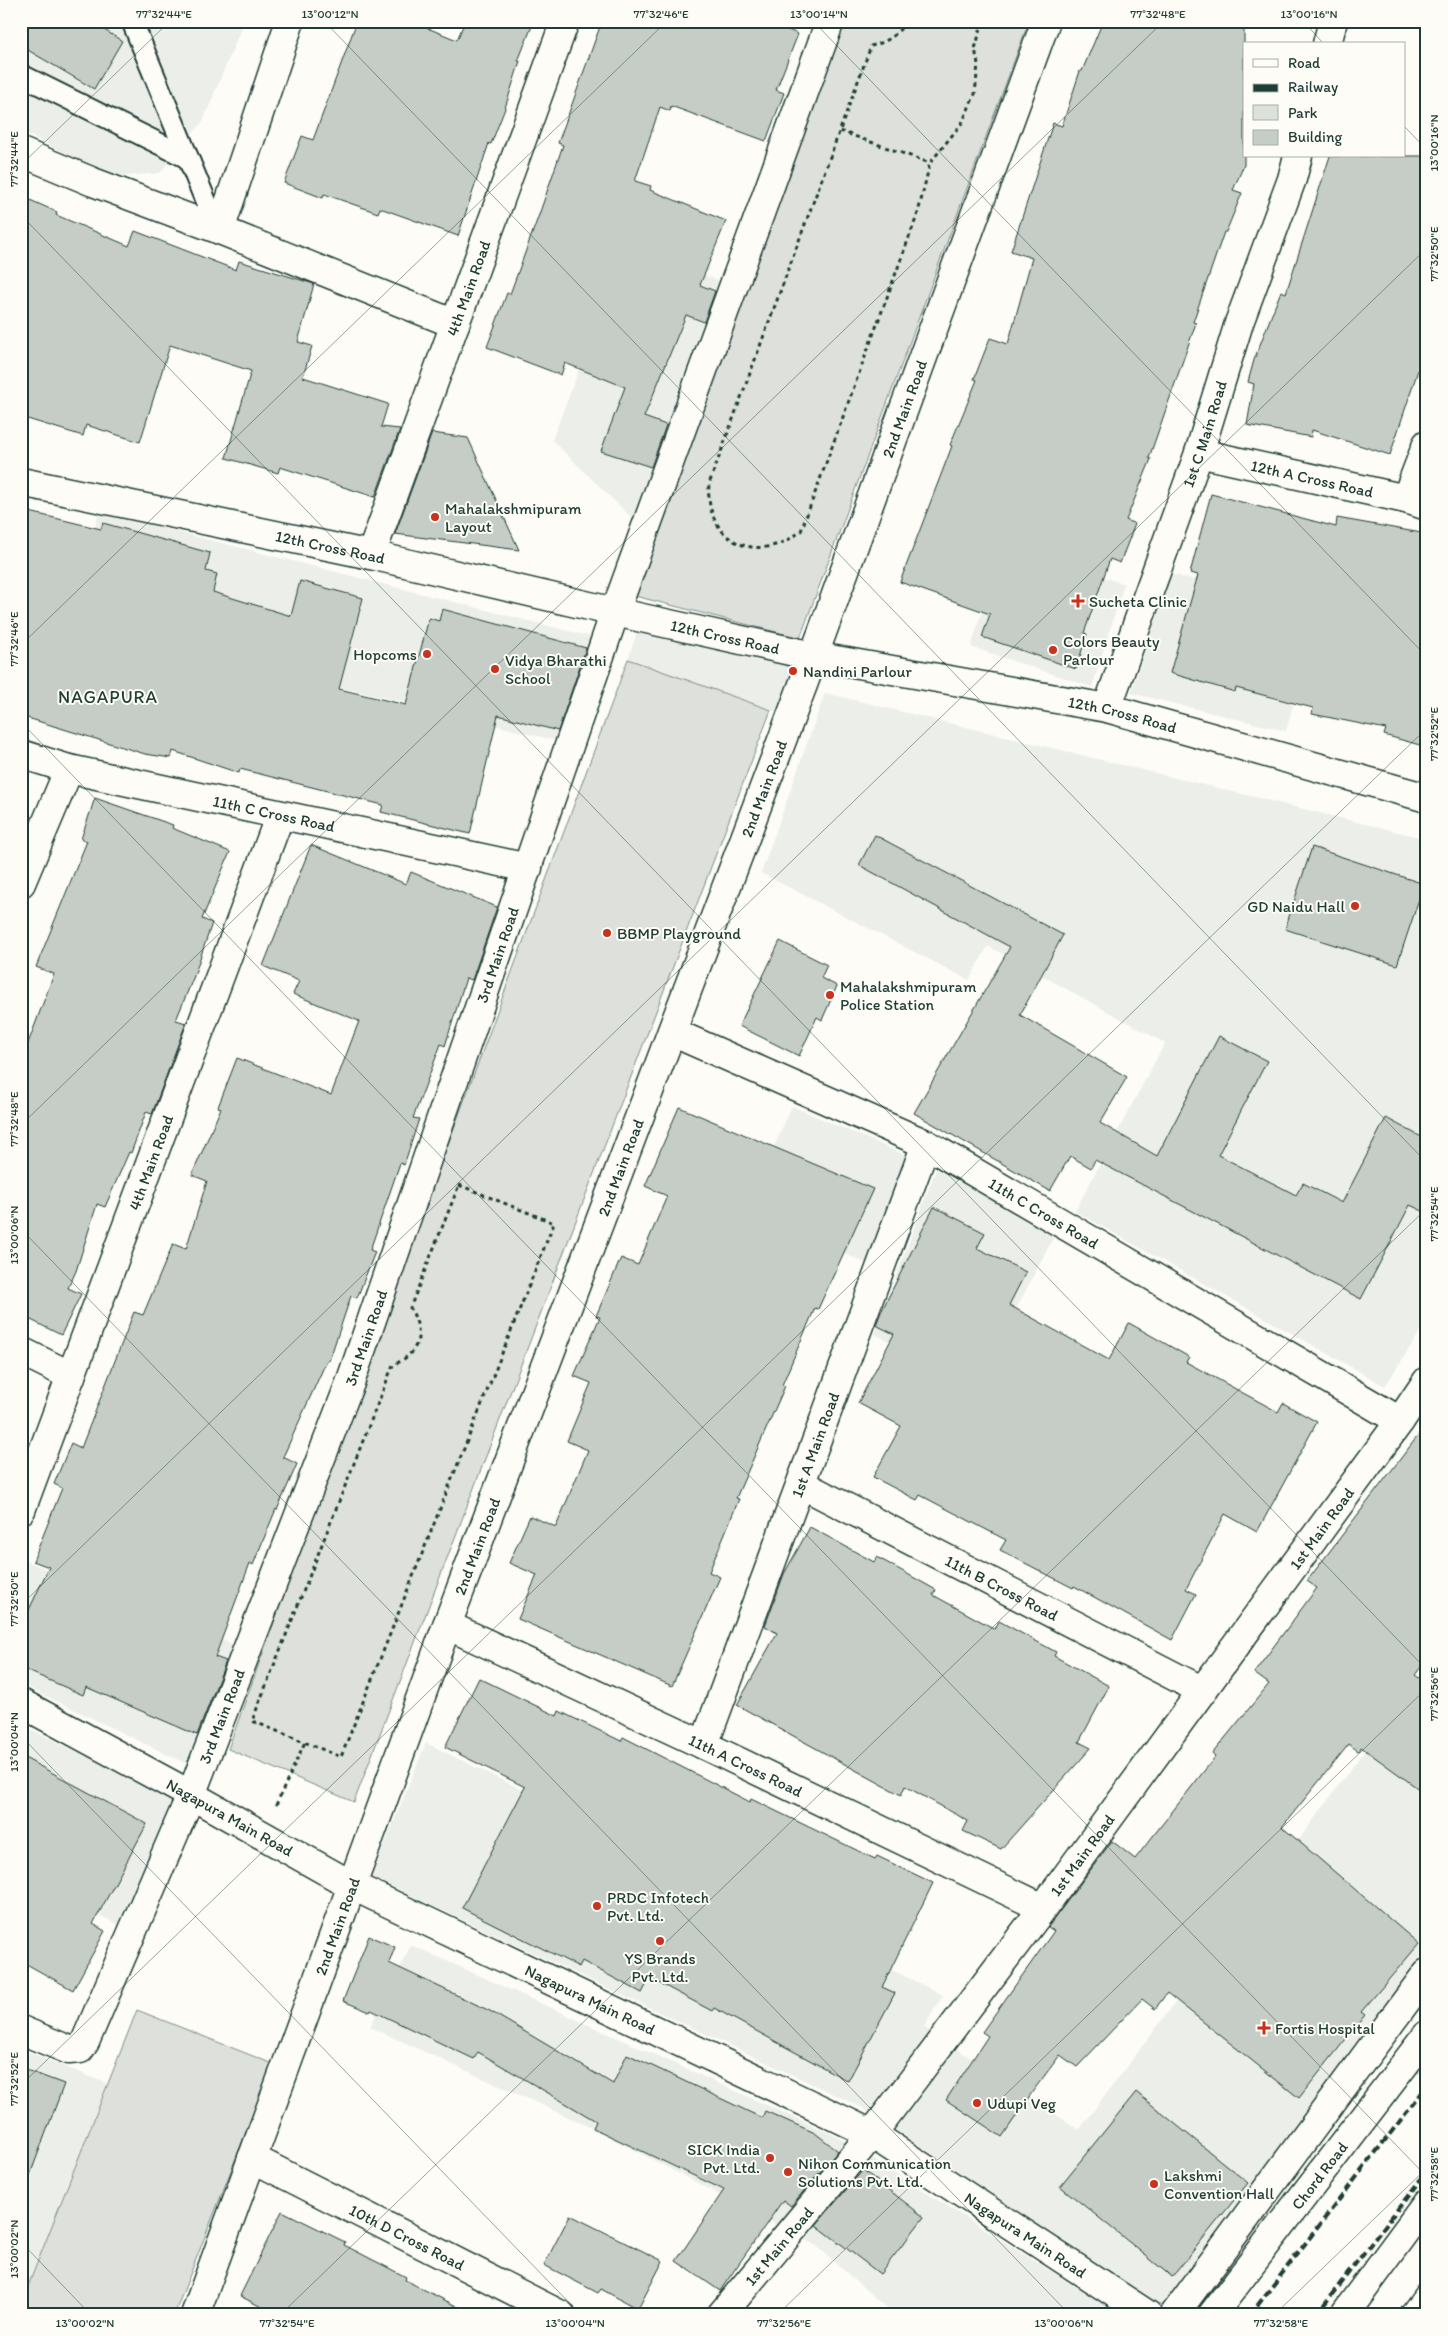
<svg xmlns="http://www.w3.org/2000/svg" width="1448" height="2336" viewBox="0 0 1448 2336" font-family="Itim,sans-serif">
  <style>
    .built { fill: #eceee9 }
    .green { fill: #dde0db; stroke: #7e8e88 }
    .building { fill: #c6cdc7; stroke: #1f3d34 }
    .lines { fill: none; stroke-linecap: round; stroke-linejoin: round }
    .lane-casing { stroke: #1f3d34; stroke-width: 24 }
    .street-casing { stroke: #1f3d34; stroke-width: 31 }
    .secondary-casing { stroke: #1f3d34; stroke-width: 31 }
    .primary-casing { stroke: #1f3d34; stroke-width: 31 }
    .path { stroke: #1f3d34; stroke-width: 3; stroke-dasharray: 4 4; stroke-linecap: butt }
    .lane { stroke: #fdfcf7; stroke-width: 20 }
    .street { stroke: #fdfcf7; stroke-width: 28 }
    .secondary { stroke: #fdfcf7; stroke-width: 28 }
    .primary { stroke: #fdfcf7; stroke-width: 28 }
    .rail { stroke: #1f3d34; stroke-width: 4; stroke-dasharray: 8 4; stroke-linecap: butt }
    .ticks { fill: none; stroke: #1f3d34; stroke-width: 1; stroke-opacity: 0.45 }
    .poi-dot { fill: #c8321e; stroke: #fdfcf7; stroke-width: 2 }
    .labels { text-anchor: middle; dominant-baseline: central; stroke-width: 4; stroke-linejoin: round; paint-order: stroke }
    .street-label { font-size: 16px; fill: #1f3d34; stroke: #fdfcf7 }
    .poi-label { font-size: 16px; fill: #1f3d34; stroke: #fdfcf7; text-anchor: start }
    .neighbourhood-label { font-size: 18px; letter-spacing: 1px; fill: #1f3d34; stroke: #fdfcf7 }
    .neatline { fill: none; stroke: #1f3d34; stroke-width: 2 }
    .ticks-label { font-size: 12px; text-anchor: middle; fill: #1f3d34 }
  </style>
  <rect width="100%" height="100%" fill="#fdfcf7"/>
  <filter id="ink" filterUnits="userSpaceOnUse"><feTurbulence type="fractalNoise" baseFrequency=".02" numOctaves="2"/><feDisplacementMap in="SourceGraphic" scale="10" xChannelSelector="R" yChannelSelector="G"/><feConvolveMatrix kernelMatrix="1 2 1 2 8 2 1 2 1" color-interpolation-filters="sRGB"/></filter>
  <g filter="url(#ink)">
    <g class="built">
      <polygon points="21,21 244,21 203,121 160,173 112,177 21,131"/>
      <polygon points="626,248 723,282 640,526 552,440"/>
      <polygon points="99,512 592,637 562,742 399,701 71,627"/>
      <polygon points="1003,544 1124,584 1092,687 971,647"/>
      <polygon points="1170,574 1319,610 1286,731 1131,693"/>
      <polygon points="639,626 800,664 782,714 628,659"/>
      <polygon points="825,693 1427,839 1427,1321 1385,1386 1075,1211 1165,1043 988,946 969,980 761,873"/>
      <polygon points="792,1106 912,1158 868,1264 746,1210"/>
      <polygon points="936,1169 1055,1234 976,1386 875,1334"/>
      <polygon points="21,1559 234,1645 191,1766 21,1684"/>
      <polygon points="1427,1665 1427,1949 1162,2314 1018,2211 863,2108 371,1877 426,1743 943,1995 924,2027 1079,2130 1306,1830"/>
      <polygon points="21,1725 174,1798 119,1925 21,1875"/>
      <polygon points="411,1945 838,2137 1120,2315 894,2315 817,2246 588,2126 370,2027"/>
      <polygon points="21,2049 108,2084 21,2304"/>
    </g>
    <g class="green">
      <polygon points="843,21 1029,21 800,638 631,595"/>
      <polygon points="628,659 771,710 354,1802 228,1749 444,1155"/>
      <polygon points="137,2010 273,2064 174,2315 21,2315 21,2304"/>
    </g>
    <g class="building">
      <polygon points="21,21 90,21 122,41 94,89 21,46"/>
      <polygon points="357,21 410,21 457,40 465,21 534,21 518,61 520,61 504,111 491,144 489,143 458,236 380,208 378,213 324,194 323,198 284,183 302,136 313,140"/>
      <polygon points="602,21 766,21 798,34 776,90 784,93 766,141 671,106 670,111 660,107 635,181 651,186 650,190 726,221 700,285 715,291 704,322 686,315 644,417 666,425 651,467 601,451 625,387 565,363 561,375 487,347 507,293 510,294 540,212 563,145 558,143"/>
      <polygon points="1103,21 1244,21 1244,165 1233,190 1242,193 1226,232 1224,232 1193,322 1196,323 1149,458 1151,459 1126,520 1135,524 1120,563 1110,559 1084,633 1087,634 1076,669 982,637 990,614 900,582 952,446 950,445 977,380 974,379 990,338 1008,344 1032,258 1011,251 1053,123 1062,126 1080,71 1082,71"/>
      <polygon points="1330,156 1427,156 1427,343 1390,455 1312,430 1311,437 1247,425 1254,384 1248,382 1254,360 1281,291 1286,293"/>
      <polygon points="21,196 57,212 56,215 129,246 135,231 236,270 239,261 314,284 298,342 312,346 303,377 388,404 381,427 400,429 375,497 280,467 278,473 226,458 251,371 170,345 140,442 86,425 83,436 21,417"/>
      <polygon points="432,433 468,438 519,550 395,534"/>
      <polygon points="1211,494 1336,527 1337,518 1427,534 1427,747 1384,735 1386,729 1312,714 1313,708 1236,688 1235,692 1170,673 1198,575 1190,573"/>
      <polygon points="21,510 101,529 103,523 210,553 206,571 217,574 213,592 291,616 300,581 363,598 339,689 406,705 429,618 439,621 442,609 586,648 558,731 498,715 470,834 381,812 383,805 240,769 239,773 173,751 171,758 145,754 21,716"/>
      <polygon points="95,798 173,825 172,828 230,852 202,919 212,923 194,976 176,1020 186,1023 152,1114 146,1112 131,1153 129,1152 105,1207 97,1204 76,1271 68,1288 81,1294 61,1335 21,1315 21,1062 54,974 36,967 87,841 81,839"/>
      <polygon points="875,835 1063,935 1020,1015 1127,1077 1100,1123 1157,1156 1219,1036 1267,1061 1218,1155 1296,1195 1303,1183 1342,1203 1386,1118 1427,1140 1427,1213 1410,1205 1361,1299 1095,1160 1091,1168 1070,1156 1050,1191 914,1113 1010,947 859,865"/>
      <polygon points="311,845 406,884 411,872 497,907 472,980 466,978 445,1046 441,1044 413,1118 419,1119 404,1165 400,1163 370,1250 375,1252 357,1298 351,1296 329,1361 327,1360 283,1457 297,1464 277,1510 276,1509 253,1565 250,1563 215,1657 226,1661 197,1735 86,1687 83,1695 21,1668 21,1627 49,1567 33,1561 62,1488 54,1484 71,1443 81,1448 134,1312 143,1315 173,1244 186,1249 207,1181 192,1175 221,1108 218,1107 237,1058 331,1095 359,1021 293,994 299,981 263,966"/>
      <polygon points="1312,847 1424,884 1397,965 1285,929"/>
      <polygon points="780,941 827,965 821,978 837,986 822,1020 817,1017 799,1056 739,1026"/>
      <polygon points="679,1107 873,1189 818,1309 815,1308 782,1385 785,1386 736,1498 739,1499 709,1572 720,1577 672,1686 518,1619 537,1575 509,1563 530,1516 556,1527 588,1450 567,1441 591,1383 574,1376 600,1317 596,1316 621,1258 638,1265 667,1196 645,1186"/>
      <polygon points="934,1207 985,1233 977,1248 1026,1272 1009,1305 1109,1360 1129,1323 1189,1357 1186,1362 1278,1412 1283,1403 1317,1422 1257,1532 1225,1514 1186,1589 1196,1594 1172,1640 1074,1586 1073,1588 1000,1550 1006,1540 920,1495 917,1500 873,1477 901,1426 858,1403 894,1334 876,1325 881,1312"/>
      <polygon points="1427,1424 1427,1659 1415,1675 1427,1684 1427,1795 1361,1747 1358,1751 1349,1744 1282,1827 1419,1944 1361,2012 1365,2015 1299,2098 1167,1993 1155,2009 1142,1999 1077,2067 1060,2055 1033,2091 1002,2137 946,2100 988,2036 982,2032 1054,1931 1048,1927 1112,1841 1135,1859 1215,1757 1212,1754 1269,1684 1254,1673 1317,1588 1307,1581"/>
      <polygon points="810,1527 874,1562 877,1557 936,1590 933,1595 995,1629 999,1621 1056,1652 1054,1656 1109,1686 1079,1742 1091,1748 1001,1849 963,1831 968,1821 905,1786 901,1795 737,1705 777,1633 765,1626 784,1574"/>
      <polygon points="479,1678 557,1716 559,1711 621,1741 623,1737 750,1802 751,1799 875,1859 877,1856 933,1883 882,1987 895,1993 848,2081 714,2008 712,2011 650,1978 642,1993 582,1961 579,1967 462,1908 525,1787 445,1747"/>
      <polygon points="21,1756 147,1824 93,1924 105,1931 73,1990 21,1961"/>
      <polygon points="369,1936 395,1947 389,1963 490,2011 613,2084 627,2054 762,2118 765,2111 815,2133 838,2151 791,2206 783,2200 720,2291 676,2261 724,2190 593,2128 596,2121 478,2052 474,2059 371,2010 370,2012 343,2001"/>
      <polygon points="21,2068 64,2084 24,2191 21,2191"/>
      <polygon points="1136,2092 1248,2183 1172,2277 1060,2186"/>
      <polygon points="863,2170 924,2217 880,2274 816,2225"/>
      <polygon points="282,2211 345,2242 344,2245 406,2277 405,2280 474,2315 277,2315 240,2296"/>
      <polygon points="570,2215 663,2261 638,2309 601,2289 598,2293 544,2265"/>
    </g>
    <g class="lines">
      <defs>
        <g id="lane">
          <polyline points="132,21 209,209 220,230"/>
          <polyline points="21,75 188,158"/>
        </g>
        <g id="street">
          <polyline points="290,21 220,230 455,324"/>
          <polyline points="1327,44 1333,21"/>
          <polyline points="21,152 93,182 220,230"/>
          <path id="s1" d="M1199 453 1406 499 1427 506"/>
          <polyline points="1406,499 1427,444"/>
          <path id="s2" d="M371 555 565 21"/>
          <path id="s3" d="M1107 708 1199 453 1239 323 1292 179 1298 156"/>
          <path id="s4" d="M21 754 69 769 528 868"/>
          <polyline points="21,883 69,769"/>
          <path id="s5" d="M672 1032 926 1144 1400 1421"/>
          <polyline points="21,1351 71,1376"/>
          <path id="s6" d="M801 1484 1203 1691"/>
          <path id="s7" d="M21 1510 280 815"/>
          <path id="s8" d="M447 1625 704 1745 1043 1908"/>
          <path id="s9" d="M704 1745 926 1144"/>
          <path id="s10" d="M21 2030 69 2050 80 2049 85 2042 191 1795 350 1383 615 612 830 21"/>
          <path id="s11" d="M252 2158 561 2315"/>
          <path id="s12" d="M721 2315 872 2134 1043 1908 1400 1421 1427 1381"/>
        </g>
        <g id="secondary">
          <path id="s13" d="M21 482 371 555 615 612 813 656 1107 708 1427 798"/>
          <path id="s14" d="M21 1703 191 1795 353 1886 872 2134 1148 2315"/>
          <path id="s15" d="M195 2315 447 1625 804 682 1046 21"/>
          <polyline points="1174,2315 1427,1973"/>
          <polyline points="1414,2315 1427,2297"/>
        </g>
        <g id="primary">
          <path id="s16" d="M1212 2315 1427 2035"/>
          <polyline points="1344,2315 1427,2203"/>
        </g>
      </defs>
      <use href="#lane" class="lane-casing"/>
      <use href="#street" class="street-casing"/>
      <use href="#secondary" class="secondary-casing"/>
      <use href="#primary" class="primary-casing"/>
      <g class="path">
        <path d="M905 21C898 36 886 42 871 46L709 484C704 541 757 567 801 531L918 213 930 163 962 123 975 94 978 64 975 49 983 21"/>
        <polyline points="840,131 930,163"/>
        <path d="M459 1185 554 1223 341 1757 252 1721 393 1365C420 1353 425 1333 410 1308Z"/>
        <polyline points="276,1805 305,1742"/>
      </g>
      <use href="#lane" class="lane"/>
      <use href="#street" class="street"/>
      <use href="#secondary" class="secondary"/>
      <use href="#primary" class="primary"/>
      <g class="rail">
        <polyline points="1250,2315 1427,2086"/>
        <polyline points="1316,2315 1427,2171"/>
      </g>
    </g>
  </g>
  <path class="ticks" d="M324 21 1427 1163M813 21 1427 657M1303 21 1324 44M1404 126 1427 150M21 165 170 21M21 215 1427 1670M21 645 667 21M21 722 1427 2177M21 1125 1164 21M21 1229 1070 2315M21 1605 1427 248M21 1736 581 2315M21 2085 1427 728M21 2242 91 2315M280 2315 1427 1208M777 2315 1427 1688M1274 2315 1427 2168"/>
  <g class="poi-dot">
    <circle cx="435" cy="517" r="5"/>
    <path d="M1075.5 593.5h5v5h5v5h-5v5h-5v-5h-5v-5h5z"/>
    <circle cx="1053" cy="650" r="5"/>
    <circle cx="427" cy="654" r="5"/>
    <circle cx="495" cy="669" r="5"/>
    <circle cx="793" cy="671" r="5"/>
    <circle cx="1355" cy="906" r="5"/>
    <circle cx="607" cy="933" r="5"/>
    <circle cx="830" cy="995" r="5"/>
    <circle cx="597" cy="1906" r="5"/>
    <circle cx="660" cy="1941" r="5"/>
    <path d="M1261.5 2020.5h5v5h5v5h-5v5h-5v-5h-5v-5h5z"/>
    <circle cx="977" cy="2103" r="5"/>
    <circle cx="770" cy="2158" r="5"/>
    <circle cx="788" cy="2172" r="5"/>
    <circle cx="1154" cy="2184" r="5"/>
  </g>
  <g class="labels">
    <g class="street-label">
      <text stroke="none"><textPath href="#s2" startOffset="284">4th Main Road</textPath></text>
      <text stroke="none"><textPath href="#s15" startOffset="2034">2nd Main Road</textPath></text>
      <text stroke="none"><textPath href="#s3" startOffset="291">1st C Main Road</textPath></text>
      <text stroke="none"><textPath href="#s1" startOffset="116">12th A Cross Road</textPath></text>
      <text stroke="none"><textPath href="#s13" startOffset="316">12th Cross Road</textPath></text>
      <text stroke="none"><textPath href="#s13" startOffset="721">12th Cross Road</textPath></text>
      <text stroke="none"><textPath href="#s13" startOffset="1126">12th Cross Road</textPath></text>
      <text stroke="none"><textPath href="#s15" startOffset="1629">2nd Main Road</textPath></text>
      <text stroke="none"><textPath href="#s4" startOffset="260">11th C Cross Road</textPath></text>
      <text stroke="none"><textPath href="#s10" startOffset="1235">3rd Main Road</textPath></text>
      <text stroke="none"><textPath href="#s7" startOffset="371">4th Main Road</textPath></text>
      <text stroke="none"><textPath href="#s15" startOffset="1224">2nd Main Road</textPath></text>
      <text stroke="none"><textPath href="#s5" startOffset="414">11th C Cross Road</textPath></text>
      <text stroke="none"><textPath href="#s10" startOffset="830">3rd Main Road</textPath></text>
      <text stroke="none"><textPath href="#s9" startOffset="320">1st A Main Road</textPath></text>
      <text stroke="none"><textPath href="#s12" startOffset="990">1st Main Road</textPath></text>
      <text stroke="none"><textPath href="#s15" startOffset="819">2nd Main Road</textPath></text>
      <text stroke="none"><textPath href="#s6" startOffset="226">11th B Cross Road</textPath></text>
      <text stroke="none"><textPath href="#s10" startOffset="425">3rd Main Road</textPath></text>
      <text stroke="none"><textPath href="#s8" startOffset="330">11th A Cross Road</textPath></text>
      <text stroke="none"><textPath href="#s14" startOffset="238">Nagapura Main Road</textPath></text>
      <text stroke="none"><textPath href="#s12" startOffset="585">1st Main Road</textPath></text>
      <text stroke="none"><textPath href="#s15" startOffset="414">2nd Main Road</textPath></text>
      <text stroke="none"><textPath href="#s14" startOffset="642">Nagapura Main Road</textPath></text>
      <text stroke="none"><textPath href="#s16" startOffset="176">Chord Road</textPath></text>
      <text stroke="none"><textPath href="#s14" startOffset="1138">Nagapura Main Road</textPath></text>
      <text stroke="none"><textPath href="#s11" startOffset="174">10th D Cross Road</textPath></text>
      <text stroke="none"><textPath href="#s12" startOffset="90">1st Main Road</textPath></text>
    </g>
    <g class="poi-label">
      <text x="445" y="508">Mahalakshmipuram<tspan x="445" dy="18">Layout</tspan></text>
      <text x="1089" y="601">Sucheta Clinic</text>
      <text x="1063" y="641">Colors Beauty<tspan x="1063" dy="18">Parlour</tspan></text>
      <text x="417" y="654" text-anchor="end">Hopcoms</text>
      <text x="505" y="660">Vidya Bharathi<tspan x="505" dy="18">School</tspan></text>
      <text x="803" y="671">Nandini Parlour</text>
      <text x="1345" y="906" text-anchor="end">GD Naidu Hall</text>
      <text x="617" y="933">BBMP Playground</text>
      <text x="840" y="986">Mahalakshmipuram<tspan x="840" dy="18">Police Station</tspan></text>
      <text x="607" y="1897">PRDC Infotech<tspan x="607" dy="18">Pvt. Ltd.</tspan></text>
      <text x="660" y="1958" text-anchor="middle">YS Brands<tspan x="660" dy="18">Pvt. Ltd.</tspan></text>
      <text x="1275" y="2028">Fortis Hospital</text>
      <text x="987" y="2103">Udupi Veg</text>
      <text x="760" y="2149" text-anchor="end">SICK India<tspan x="760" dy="18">Pvt. Ltd.</tspan></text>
      <text x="798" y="2163">Nihon Communication<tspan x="798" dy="18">Solutions Pvt. Ltd.</tspan></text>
      <text x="1164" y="2175">Lakshmi<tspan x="1164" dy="18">Convention Hall</tspan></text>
    </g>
    <g class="neighbourhood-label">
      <text x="108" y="697">NAGAPURA</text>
    </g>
  </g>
  <rect width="1448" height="2336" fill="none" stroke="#fdfcf7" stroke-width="55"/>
  <rect x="1243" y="42" width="162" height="115" fill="#fdfcf7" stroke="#a4b0a9"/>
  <rect x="1253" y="59" width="25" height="8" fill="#fdfcf7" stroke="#a4b0a9"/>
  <text x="1288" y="68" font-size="15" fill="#1f3d34">Road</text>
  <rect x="1253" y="84" width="25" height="8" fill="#1f3d34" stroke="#a4b0a9"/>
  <text x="1288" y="92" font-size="15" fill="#1f3d34">Railway</text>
  <rect x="1253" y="105" width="25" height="15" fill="#dde0db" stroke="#a4b0a9"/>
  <text x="1288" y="118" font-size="15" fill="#1f3d34">Park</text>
  <rect x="1253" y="130" width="25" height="15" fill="#c6cdc7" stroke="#a4b0a9"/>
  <text x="1288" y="142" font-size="15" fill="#1f3d34">Building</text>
  <rect x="28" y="28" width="1392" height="2280" class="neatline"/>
  <g class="ticks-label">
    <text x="164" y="18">77°32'44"E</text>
    <text x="330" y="18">13°00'12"N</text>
    <text x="661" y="18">77°32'46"E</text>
    <text x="819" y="18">13°00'14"N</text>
    <text x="1158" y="18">77°32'48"E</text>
    <text x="1309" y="18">13°00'16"N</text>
    <text transform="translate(1434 143) rotate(-90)" y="4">13°00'16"N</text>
    <text transform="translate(14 159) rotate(-90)" y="4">77°32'44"E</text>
    <text transform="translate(1434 254) rotate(-90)" y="4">77°32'50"E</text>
    <text transform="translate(14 639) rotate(-90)" y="4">77°32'46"E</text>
    <text transform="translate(1434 734) rotate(-90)" y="4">77°32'52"E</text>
    <text transform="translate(14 1119) rotate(-90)" y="4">77°32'48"E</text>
    <text transform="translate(1434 1214) rotate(-90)" y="4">77°32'54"E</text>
    <text transform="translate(14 1235) rotate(-90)" y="4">13°00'06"N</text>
    <text transform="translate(14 1599) rotate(-90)" y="4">77°32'50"E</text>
    <text transform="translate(1434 1694) rotate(-90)" y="4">77°32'56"E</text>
    <text transform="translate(14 1742) rotate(-90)" y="4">13°00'04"N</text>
    <text transform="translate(14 2079) rotate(-90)" y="4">77°32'52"E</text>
    <text transform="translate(1434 2174) rotate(-90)" y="4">77°32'58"E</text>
    <text transform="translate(14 2249) rotate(-90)" y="4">13°00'02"N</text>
    <text x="85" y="2327">13°00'02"N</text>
    <text x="287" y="2327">77°32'54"E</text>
    <text x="575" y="2327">13°00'04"N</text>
    <text x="784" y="2327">77°32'56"E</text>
    <text x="1064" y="2327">13°00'06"N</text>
    <text x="1281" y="2327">77°32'58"E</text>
  </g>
</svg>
